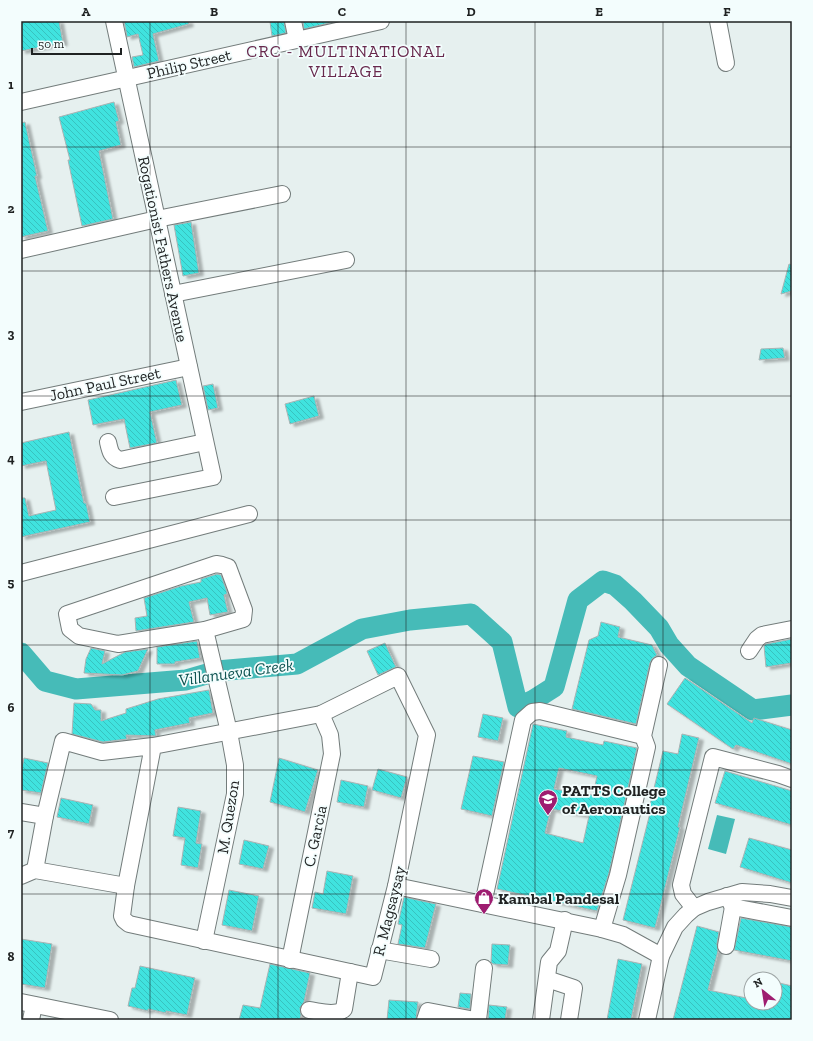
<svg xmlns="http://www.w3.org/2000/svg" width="813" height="1041" viewBox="0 0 813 1041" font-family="'Zilla Slab',serif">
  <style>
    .water { fill: #46bbb8 }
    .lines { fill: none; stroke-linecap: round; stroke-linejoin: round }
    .river { stroke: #46bbb8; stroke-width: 21 }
    .building { fill: url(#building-back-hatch); stroke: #a9b3b3; fill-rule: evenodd; filter: url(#shadow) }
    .minor-casing { stroke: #737c7b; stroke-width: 18 }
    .minor { stroke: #fff; stroke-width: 16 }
    .grid { fill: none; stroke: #1f2222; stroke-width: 1; stroke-opacity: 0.55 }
    .labels { text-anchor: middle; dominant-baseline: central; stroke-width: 3.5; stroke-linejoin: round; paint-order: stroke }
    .street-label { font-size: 16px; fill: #1f2222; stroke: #f3fdfd }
    .poi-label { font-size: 16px; font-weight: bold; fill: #1f2222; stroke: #f3fdfd; text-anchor: start }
    .neighbourhood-label { font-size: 17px; letter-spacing: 1px; fill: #68294d; stroke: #f3fdfd }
    .water-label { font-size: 17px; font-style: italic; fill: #0e5351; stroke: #f3fdfd }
    .neatline { fill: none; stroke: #1f2222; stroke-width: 1.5 }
    .grid-label { font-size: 13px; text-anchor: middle; font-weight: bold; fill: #1f2222 }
  </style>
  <defs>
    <pattern id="building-back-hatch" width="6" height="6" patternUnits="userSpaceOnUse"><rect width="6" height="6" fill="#3fe3df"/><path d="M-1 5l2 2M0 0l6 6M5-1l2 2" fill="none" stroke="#37c2bf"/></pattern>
    <filter id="shadow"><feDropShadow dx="4.5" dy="2.5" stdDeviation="1" flood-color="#0004"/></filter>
  </defs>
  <rect width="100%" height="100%" fill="#e6f0ef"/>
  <polygon class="water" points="717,815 735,819 726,854 708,849"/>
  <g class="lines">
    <polyline class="river" points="21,653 45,681 76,689 186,680 217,671 297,664 362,629 410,620 471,614 502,642 518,707 532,701 554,687 578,600 603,581 615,585 633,601 659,628 669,645 688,666 753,710 792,705"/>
  </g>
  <g class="building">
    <polygon points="21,21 59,21 63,43 21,51"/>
    <polygon points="124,21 188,21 189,24 153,34 159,61 134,67 132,57 143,55 138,34 127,37"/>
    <polygon points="284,21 286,33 272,36 270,22"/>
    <polygon points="303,21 333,21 333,22 304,29"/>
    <polygon points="114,102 119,121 116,122 121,145 99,151 113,219 82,226 68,160 70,160 59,117"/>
    <polygon points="25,122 37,176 35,176 48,231 21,237 21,123"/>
    <polygon points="191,222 199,273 183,276 174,225"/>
    <polygon points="789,264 792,265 792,291 781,294"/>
    <polygon points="783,348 785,358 759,360 761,349"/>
    <polygon points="176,380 182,405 150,412 157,443 130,448 124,419 93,425 88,400"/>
    <polygon points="213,384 218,408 208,410 203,386"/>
    <polygon points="314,396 319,416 290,424 285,404"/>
    <polygon points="69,432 84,503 86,503 90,522 21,537 21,498 25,498 29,516 56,510 46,461 21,466 21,443"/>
    <polygon points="217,574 221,575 227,592 227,594 224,595 228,612 210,615 207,598 189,602 194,622 136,631 135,618 147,616 144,598 181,586 201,582 201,579"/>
    <polygon points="601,622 620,627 618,637 652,645 657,655 652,659 650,663 636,724 572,709 589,640 598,636"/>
    <polygon points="792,639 792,663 766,667 764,646 766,644"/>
    <polygon points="197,641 200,658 175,662 175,664 157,664 157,647"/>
    <polygon points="385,643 396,667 378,675 367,651"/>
    <polygon points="91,648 105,651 102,664 125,652 148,649 138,671 122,675 84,673 86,659"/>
    <polygon points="685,678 752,723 754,718 792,730 792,764 736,745 733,749 667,704"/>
    <polygon points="209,690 213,713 189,718 190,723 155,730 156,736 126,735 127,739 103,742 72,734 74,703 91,704 95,710 101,710 101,721 126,713 126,709 158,699"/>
    <polygon points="483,714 503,718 498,741 478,737"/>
    <path d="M533 724 567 731 566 737 603 745 604 741 637 748 609 873 597 911 497 889ZM559 768 597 776 593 795 554 789ZM551 809 589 816 583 843 545 833Z"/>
    <polygon points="682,734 699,738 678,827 680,827 655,928 623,920 651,809 649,809 663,751 678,754"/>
    <polygon points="473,756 504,762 492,816 461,809"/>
    <polygon points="24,758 48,763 41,793 21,790 21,773"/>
    <polygon points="279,758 318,770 305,812 270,802"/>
    <polygon points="378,769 407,777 401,798 372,790"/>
    <polygon points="725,771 792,791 792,825 715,803"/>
    <polygon points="341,780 368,786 364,807 337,802"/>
    <polygon points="61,798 93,805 89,824 57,817"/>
    <polygon points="178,807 201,811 196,843 202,844 198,868 181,865 185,838 173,836"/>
    <polygon points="749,838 792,850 792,883 740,867"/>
    <polygon points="244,840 269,846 263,869 239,864"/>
    <polygon points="327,871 353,876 346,914 312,908 315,892 323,894"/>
    <polygon points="229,890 259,896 252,931 222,925"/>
    <polygon points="404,897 436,904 425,948 398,944 402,925 398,924"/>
    <polygon points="741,918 792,927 792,961 734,950"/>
    <polygon points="697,926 719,932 717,944 718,951 708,990 751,999 751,1003 775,1003 775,982 792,986 792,1020 673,1020"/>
    <polygon points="21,939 52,944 45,988 21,984"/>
    <polygon points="492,944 510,945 508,965 493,964 491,962"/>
    <polygon points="618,959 642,964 631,1020 607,1020"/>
    <polygon points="270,964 310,973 304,1002 300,1008 301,1015 300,1020 239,1020 243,1005 260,1008"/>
    <polygon points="140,966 195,978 187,1015 166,1011 166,1013 148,1009 148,1011 128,1006 132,988 135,988"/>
    <polygon points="460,993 471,994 470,1009 458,1007"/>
    <polygon points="389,1000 418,1002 416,1020 387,1020"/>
    <polygon points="489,1005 507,1007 505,1020 488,1020"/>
  </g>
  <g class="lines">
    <defs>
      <g id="minor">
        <polyline points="293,21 297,40"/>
        <polyline points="718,21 726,63"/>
        <polyline points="21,102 381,21"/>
        <polyline points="21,250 157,219 282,194"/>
        <polyline points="173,294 346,260"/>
        <polyline points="21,402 189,367"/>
        <path d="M108 442C110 451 111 457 120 460L205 442"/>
        <polyline points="114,497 213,477 114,21"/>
        <polygon points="216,564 222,565 228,567 244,610 243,619 205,630 118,644 79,636 70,629 67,614"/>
        <polyline points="21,573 249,514"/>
        <polyline points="749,651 757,639 762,635 792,629"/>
        <polyline points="21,812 45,816"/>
        <polyline points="35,870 45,816 63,741 102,752 153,746 321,714 398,676 427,735 396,886 373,977 129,924 124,920 122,916 126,886 153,746"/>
        <polyline points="21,876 35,870 126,886"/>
        <polyline points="396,886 602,929 623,935 661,956"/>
        <polyline points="727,896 733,907 792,918"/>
        <polyline points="483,904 523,720 532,712 540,711 643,736"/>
        <polyline points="694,908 683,894 681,885 713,757 778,774 792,779"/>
        <polyline points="602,929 618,875 647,747 643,736 659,665"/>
        <polyline points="204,941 235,794 235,765 229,732 205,630"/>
        <polyline points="726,946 733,907"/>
        <polyline points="379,950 431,959"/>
        <polyline points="290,960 332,754 330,735 321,714"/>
        <polyline points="547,979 574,988 569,1020"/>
        <polyline points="21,1002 110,1020"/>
        <path d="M309 1010C319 1011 335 1017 344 1009L350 972"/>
        <polyline points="31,1020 34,1005"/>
        <polyline points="425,1020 428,1011 475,1020"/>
        <polyline points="478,1020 484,968"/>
        <polyline points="541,1020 549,962 558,951 565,920"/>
        <polyline points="647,1020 661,956 675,927 686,915 694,908 708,902 742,892 770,894 792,898"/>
      </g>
    </defs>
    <use href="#minor" class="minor-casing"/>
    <use href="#minor" class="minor"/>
  </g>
  <path class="grid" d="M150 21V1020M278 21V1020M406 21V1020M535 21V1020M663 21V1020M21 147H792M21 271H792M21 396H792M21 520H792M21 645H792M21 770H792M21 894H792"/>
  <defs>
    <symbol id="university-pin" viewBox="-11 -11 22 30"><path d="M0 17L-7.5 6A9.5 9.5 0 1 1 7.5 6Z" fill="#9e1d70" stroke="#f3fdfd"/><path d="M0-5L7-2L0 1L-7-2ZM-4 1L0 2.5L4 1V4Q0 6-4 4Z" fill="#fff"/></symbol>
    <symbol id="shop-pin" viewBox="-11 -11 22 30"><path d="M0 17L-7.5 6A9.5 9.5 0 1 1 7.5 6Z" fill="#9e1d70" stroke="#f3fdfd"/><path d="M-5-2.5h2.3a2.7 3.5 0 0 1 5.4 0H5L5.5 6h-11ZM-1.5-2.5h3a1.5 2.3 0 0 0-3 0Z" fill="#fff"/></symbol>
  </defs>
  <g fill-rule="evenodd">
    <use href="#university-pin" x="537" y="788" width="22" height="30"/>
    <use href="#shop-pin" x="473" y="887" width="22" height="30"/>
  </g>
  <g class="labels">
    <g class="street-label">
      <text transform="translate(189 64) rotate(-13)">Philip Street</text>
      <text transform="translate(163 249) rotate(78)">Rogationist Fathers Avenue</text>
      <text transform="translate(105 384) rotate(-12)">John Paul Street</text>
      <text transform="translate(228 817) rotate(-81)">M. Quezon</text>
      <text transform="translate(315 836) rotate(-78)">C. Garcia</text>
      <text transform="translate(389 911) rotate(-76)">R. Magsaysay</text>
    </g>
    <g class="poi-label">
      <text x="562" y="790">PATTS College<tspan x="562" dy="18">of Aeronautics</tspan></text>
      <text x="498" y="898">Kambal Pandesal</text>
    </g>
    <g class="neighbourhood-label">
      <text x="346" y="51">CRC - MULTINATIONAL<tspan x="346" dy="20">VILLAGE</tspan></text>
    </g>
    <g class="water-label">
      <text transform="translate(236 672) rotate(-8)">Villanueva Creek</text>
    </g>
  </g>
  <rect width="813" height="1041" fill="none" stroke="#f3fdfd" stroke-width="44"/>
  <g transform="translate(763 991) rotate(330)"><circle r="19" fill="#f3fdfd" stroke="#9ea5a5"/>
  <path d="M0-3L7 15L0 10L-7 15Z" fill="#9e1d70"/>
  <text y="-6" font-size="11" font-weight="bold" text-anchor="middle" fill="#1f2222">N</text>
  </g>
  <path d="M32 48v6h89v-6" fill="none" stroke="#1f2222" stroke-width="2"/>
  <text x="38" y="48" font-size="12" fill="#1f2222" stroke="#f3fdfd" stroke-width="3" paint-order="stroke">50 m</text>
  <rect x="22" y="22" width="769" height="997" class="neatline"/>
  <g class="grid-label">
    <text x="86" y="16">A</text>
    <text x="214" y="16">B</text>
    <text x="342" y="16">C</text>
    <text x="471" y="16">D</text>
    <text x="599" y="16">E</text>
    <text x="727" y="16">F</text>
    <text x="11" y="89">1</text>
    <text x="11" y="213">2</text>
    <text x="11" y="338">3</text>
    <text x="11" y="463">4</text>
    <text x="11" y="587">5</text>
    <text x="11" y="712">6</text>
    <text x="11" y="837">7</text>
    <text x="11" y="961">8</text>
  </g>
</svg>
